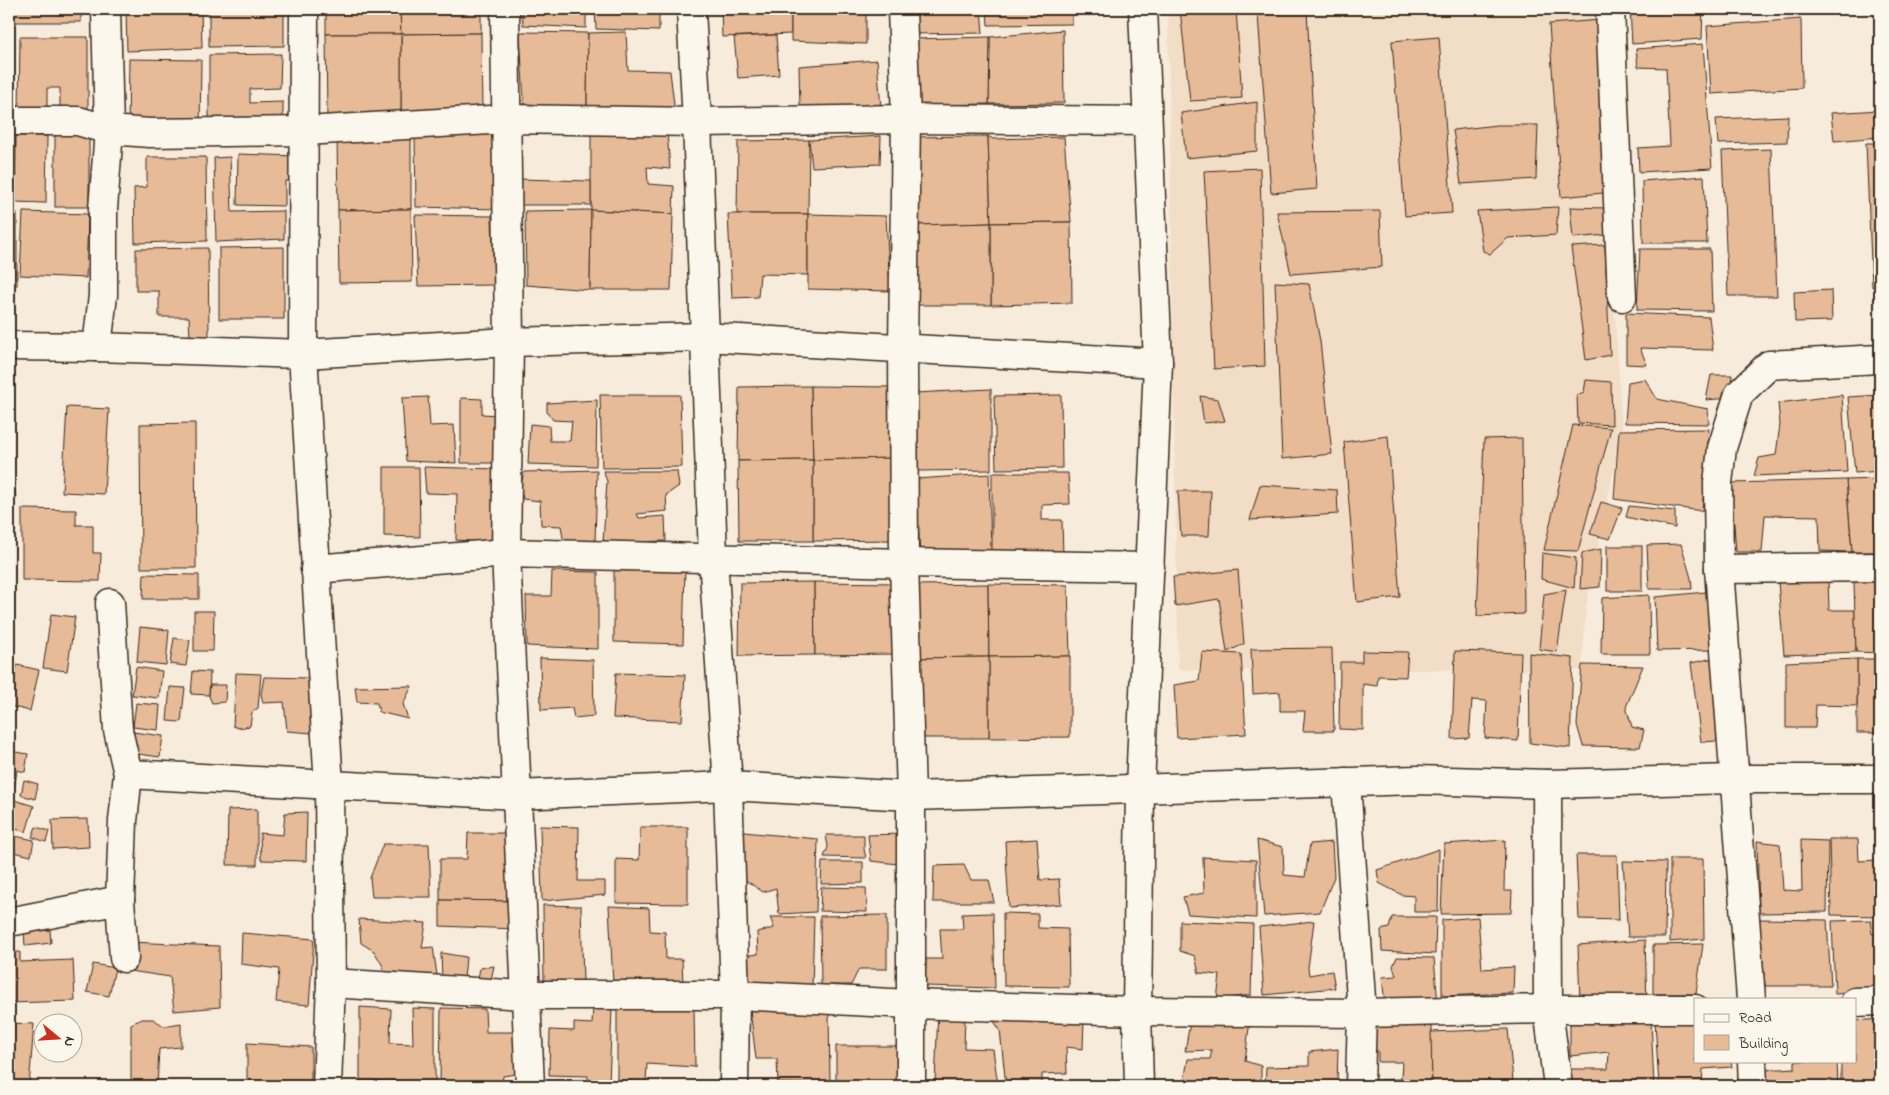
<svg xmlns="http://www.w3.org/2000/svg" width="1889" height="1095" viewBox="0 0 1889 1095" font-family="'Indie Flower',sans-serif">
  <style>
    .built { fill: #f2ddc7 }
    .building { fill: #e7bb97; stroke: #3b2a1e }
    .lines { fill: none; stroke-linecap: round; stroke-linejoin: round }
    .street-casing { stroke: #3b2a1e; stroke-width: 31 }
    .street { stroke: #fbf7ec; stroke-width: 28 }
  </style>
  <rect width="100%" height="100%" fill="#f7ebdb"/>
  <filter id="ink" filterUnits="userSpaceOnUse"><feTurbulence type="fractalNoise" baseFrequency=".02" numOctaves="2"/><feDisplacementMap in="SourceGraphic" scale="10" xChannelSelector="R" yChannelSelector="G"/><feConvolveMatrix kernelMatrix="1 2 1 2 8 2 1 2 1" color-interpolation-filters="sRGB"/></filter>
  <g filter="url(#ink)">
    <polygon class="built" points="1168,9 1596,9 1622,428 1586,606 1582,670 1178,670"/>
    <g class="building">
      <rect x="9" y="9" width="72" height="13"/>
      <polygon points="126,9 201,9 202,48 127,51"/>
      <polygon points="209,9 284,9 284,46 209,47"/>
      <polygon points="326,9 400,9 401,34 326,34"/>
      <polygon points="400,9 481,9 481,33 401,34"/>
      <polygon points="522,9 586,9 586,28 523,25"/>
      <polygon points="595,9 659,9 659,31 596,29"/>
      <polygon points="721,9 791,9 791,34 722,37"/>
      <polygon points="791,9 866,9 866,44 791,41"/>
      <polygon points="906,9 981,9 983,33 907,34"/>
      <polygon points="987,9 1072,9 1072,24 988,25"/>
      <polygon points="1180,9 1236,9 1242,98 1190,101"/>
      <polygon points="1630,9 1703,9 1702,39 1632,44"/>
      <polygon points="1307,11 1317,189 1271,193 1258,15"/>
      <polygon points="1801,19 1802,88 1711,94 1707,26"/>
      <polygon points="1601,20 1613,192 1561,197 1549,24"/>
      <polygon points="1063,30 1064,103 989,104 990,37"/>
      <polygon points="520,32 588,33 587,107 524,104"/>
      <polygon points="626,32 628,70 670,71 675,113 587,107 588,33"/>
      <polygon points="481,33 482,113 401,114 401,34"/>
      <polygon points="326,34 401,34 401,114 327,115"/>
      <polygon points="776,35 779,75 738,78 734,37"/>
      <polygon points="20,37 88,37 88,110 60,110 60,88 47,88 47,111 19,111"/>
      <polygon points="990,37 989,104 918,105 912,39"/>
      <polygon points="1439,37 1452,213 1405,216 1392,41"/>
      <polygon points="9,40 10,114 9,114"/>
      <polygon points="1703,44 1712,168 1639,172 1638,148 1670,146 1666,68 1638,67 1636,49"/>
      <polygon points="281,54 280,88 250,89 250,103 283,102 283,128 209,129 209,55"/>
      <polygon points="129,59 201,60 200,129 128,129"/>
      <polygon points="877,60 881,108 800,109 799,66"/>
      <polygon points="1257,102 1257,151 1186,158 1181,113"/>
      <polygon points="1880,110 1880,137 1834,141 1831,113"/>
      <polygon points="1788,116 1787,142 1718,144 1716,119"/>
      <polygon points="1497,125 1538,125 1536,179 1461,184 1453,130"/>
      <rect x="55" y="129" width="34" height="78"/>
      <polygon points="591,129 667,132 670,169 647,167 648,184 674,186 673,214 591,210"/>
      <polygon points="411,133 411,209 338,210 337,134"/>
      <polygon points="495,133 498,209 416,207 415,136"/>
      <polygon points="16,136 47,136 46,203 15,202"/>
      <polygon points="881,136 880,164 812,167 809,140"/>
      <polygon points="988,136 991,223 916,225 911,137"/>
      <polygon points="988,136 993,139 1064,137 1071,222 991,223"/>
      <polygon points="809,140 808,214 737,214 738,141"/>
      <polygon points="1866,143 1880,143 1880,286 1872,287"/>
      <polygon points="1771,149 1777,296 1728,296 1722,151"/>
      <polygon points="238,154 296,156 296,181 285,181 285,206 237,205"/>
      <polygon points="147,157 206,157 207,241 135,243 134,188 147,187"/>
      <polygon points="230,157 232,212 284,211 284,239 216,242 214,158"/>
      <polygon points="1260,168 1265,366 1214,369 1204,171"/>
      <polygon points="1704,176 1707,243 1643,243 1642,181"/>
      <polygon points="519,179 591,181 591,205 521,205"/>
      <polygon points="1558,207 1556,235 1508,238 1490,254 1483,251 1477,211"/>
      <polygon points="1570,207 1605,208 1606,235 1573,238"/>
      <polygon points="411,209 412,282 339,283 338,210"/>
      <polygon points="591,210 590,290 526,285 525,211"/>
      <polygon points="591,210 673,214 671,290 590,290"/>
      <polygon points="1380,211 1382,267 1291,274 1277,212"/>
      <polygon points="23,212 88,214 86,278 20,275"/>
      <rect x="9" y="213" width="8" height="72"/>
      <polygon points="728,214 808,214 808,275 760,274 758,297 732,298"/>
      <polygon points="808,214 886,216 890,291 808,289"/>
      <polygon points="415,215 492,216 494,285 418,286"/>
      <polygon points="1071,222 1072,303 991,305 991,223"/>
      <polygon points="991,223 991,305 916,305 916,225"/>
      <polygon points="1605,245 1610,355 1586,360 1571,247"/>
      <polygon points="284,247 284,319 219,319 219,248"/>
      <polygon points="208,248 209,337 190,338 189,317 159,317 159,291 136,291 136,249"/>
      <polygon points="1640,249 1710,249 1712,311 1637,310"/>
      <polygon points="1275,282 1309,284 1320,341 1332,454 1282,459"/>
      <polygon points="1831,290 1832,321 1795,322 1794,292"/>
      <polygon points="1626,313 1709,317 1713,350 1640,348 1647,365 1626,364"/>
      <polygon points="1711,375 1732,375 1729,398 1706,400"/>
      <polygon points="1645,379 1657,399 1708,409 1709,424 1625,423 1628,382"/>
      <polygon points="1586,380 1611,382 1612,425 1578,423 1577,395 1584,392"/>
      <polygon points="811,386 813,460 738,461 739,387"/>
      <polygon points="811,386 892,387 893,458 813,460"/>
      <polygon points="991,389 991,470 917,471 915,393"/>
      <polygon points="600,395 680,395 682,467 602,468"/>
      <polygon points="1061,395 1062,468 996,469 994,396"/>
      <polygon points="1842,395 1847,472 1754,476 1759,458 1776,455 1780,424 1778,403"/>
      <polygon points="1880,395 1880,471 1855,473 1848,397"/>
      <polygon points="1200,396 1218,399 1225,421 1204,423"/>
      <polygon points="428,397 430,426 454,425 456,463 406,461 402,398"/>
      <polygon points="461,398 482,399 482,414 498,415 497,463 461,463"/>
      <polygon points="597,400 596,466 528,464 530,424 549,426 550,441 570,441 572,421 553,420 547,412 547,403"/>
      <polygon points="67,407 109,409 104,494 62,492"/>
      <polygon points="195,423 196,568 141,568 140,424"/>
      <polygon points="1573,425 1611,428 1578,551 1544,550"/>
      <polygon points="1709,429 1702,511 1614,499 1619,430"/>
      <polygon points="1388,436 1400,597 1357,602 1344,442"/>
      <polygon points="1522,438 1524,614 1477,616 1484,439"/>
      <polygon points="893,458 894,540 813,541 813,460"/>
      <polygon points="813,460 813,541 739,541 738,461"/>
      <polygon points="384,467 419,467 420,537 384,536"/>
      <polygon points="424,467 499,469 498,543 456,540 457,494 426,493"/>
      <polygon points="597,470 595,543 564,543 561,526 541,525 540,501 523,499 520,488 524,472"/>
      <polygon points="603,471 677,471 679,486 666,495 667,511 637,514 639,518 665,516 666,541 603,543 607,481"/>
      <polygon points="992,473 1068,473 1070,504 1042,505 1042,520 1062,520 1063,557 992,554"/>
      <polygon points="989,474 991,554 920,556 916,479"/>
      <polygon points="13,477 16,498 9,499 9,478"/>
      <polygon points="1880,479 1880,552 1852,552 1846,480"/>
      <polygon points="1846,480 1852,552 1820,551 1819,516 1765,515 1762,552 1736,552 1731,483"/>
      <polygon points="1260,485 1337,490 1338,514 1250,520"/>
      <polygon points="1178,491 1211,491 1209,536 1181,536"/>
      <polygon points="1601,502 1622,508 1610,539 1590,534"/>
      <polygon points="1629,506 1675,511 1675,528 1626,517"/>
      <polygon points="22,509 76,510 76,525 93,525 93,553 101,553 100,581 22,580"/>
      <polygon points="1681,544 1691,578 1692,589 1649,589 1647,545"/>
      <rect x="1607" y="546" width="35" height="45"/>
      <polygon points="1601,549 1600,587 1580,589 1582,553"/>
      <polygon points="1542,553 1576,558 1574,588 1541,579"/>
      <polygon points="614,568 685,568 683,644 614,642"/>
      <polygon points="1238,570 1244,644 1227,652 1219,599 1175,606 1173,577"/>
      <polygon points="552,571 598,572 598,649 527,646 526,596 551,596"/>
      <polygon points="144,574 199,575 199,599 143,599"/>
      <polygon points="1828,579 1829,610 1855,610 1856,652 1784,655 1778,582"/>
      <polygon points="814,582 815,655 739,656 740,583"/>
      <polygon points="814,582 894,583 895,654 815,655"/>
      <polygon points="1854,582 1880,582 1880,653 1856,652"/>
      <polygon points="988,584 989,657 914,658 915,585"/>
      <polygon points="988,584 1068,585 1070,656 989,657"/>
      <polygon points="1566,590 1557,652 1539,649 1544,594"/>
      <polygon points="1706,592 1714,650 1657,651 1655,597"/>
      <polygon points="1649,595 1650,654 1601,654 1602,598"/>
      <polygon points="194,611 214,611 213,651 194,651"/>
      <polygon points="51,614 75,617 67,671 43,668"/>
      <polygon points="140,627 169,630 166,665 137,662"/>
      <polygon points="174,638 190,640 186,666 170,664"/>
      <polygon points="1332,648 1334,731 1303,731 1305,711 1280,711 1280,692 1253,694 1251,649"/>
      <polygon points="1362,651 1408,652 1406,677 1378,676 1377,686 1363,684 1363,730 1339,729 1340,662 1362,662"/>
      <polygon points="1455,651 1521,653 1518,741 1485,738 1487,701 1472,700 1469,738 1452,739"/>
      <polygon points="1202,652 1241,654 1246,734 1177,738 1174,685 1199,681"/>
      <polygon points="1529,653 1573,658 1570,748 1530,743"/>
      <polygon points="1070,656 1070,737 989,738 989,657"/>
      <polygon points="989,657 989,738 915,738 914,658"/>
      <polygon points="540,658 593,660 594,716 574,718 572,708 541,710"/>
      <polygon points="1714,658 1717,741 1701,742 1691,663"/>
      <rect x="1857" y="659" width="23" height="74"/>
      <polygon points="1857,659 1857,706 1816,705 1815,728 1786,728 1786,662"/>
      <polygon points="17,665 39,670 30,711 9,706 9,699"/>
      <polygon points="1582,665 1643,666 1626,707 1632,727 1644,730 1640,747 1583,746 1577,725"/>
      <polygon points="136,667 162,671 159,698 132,695"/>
      <polygon points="193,671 210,672 209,695 191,694"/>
      <polygon points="236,673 261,674 258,708 252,712 250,726 238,728 233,726"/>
      <polygon points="616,673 685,675 682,721 613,718"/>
      <polygon points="264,677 309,678 312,733 287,731 284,702 263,703 261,694"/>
      <polygon points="210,685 226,685 225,702 212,703 209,696"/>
      <polygon points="412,686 403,704 408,719 379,712 377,703 357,702 355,687"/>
      <polygon points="170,687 185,688 181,722 167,721"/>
      <polygon points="136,703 160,705 158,730 133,727"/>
      <polygon points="133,732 163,736 160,757 131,753"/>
      <polygon points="9,751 28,754 25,772 17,770 14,790 9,790"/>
      <polygon points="24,780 38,784 35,799 21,795"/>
      <polygon points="11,799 34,806 26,832 9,827 9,807"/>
      <polygon points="257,809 257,865 227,865 228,810"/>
      <polygon points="307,812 306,861 261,860 260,833 283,835 285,813"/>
      <polygon points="88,819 89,847 53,849 52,820"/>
      <polygon points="540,826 579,827 578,881 605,881 605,895 542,901"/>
      <polygon points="36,827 49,831 46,842 32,837"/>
      <polygon points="640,827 688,827 688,904 616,903 616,859 639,860"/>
      <polygon points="743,832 818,839 816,912 779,914 776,888 763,892 744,879"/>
      <polygon points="468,833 509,833 514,901 440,900 440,859 467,859"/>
      <polygon points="899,834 898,864 871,861 868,835"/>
      <polygon points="10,835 34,840 31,856 9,851"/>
      <polygon points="826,835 864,835 864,849 866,858 824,857 828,847"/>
      <polygon points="1037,839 1040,880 1059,879 1061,904 1009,908 1005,841"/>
      <polygon points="1829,839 1858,839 1859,861 1880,860 1880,916 1831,915"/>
      <polygon points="1257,840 1283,847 1284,875 1305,877 1310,844 1332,842 1334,877 1320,912 1264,916"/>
      <polygon points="1505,840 1504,891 1512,891 1511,913 1441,914 1444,844"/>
      <polygon points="1801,840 1828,841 1827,912 1759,913 1757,841 1780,844 1783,890 1802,891"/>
      <polygon points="383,844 429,844 431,897 372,897 370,878"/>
      <polygon points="1439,849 1438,912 1414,912 1414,896 1402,895 1379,883 1377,870"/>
      <polygon points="1576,855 1617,855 1619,920 1579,919"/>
      <polygon points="1203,857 1256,860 1256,918 1188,914 1183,897 1204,893"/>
      <polygon points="1670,859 1703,859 1704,939 1670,942"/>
      <polygon points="1623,861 1666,862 1665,937 1628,937"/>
      <polygon points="822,862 863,862 863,883 821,884"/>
      <polygon points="964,865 971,880 989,880 994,902 933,902 934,866"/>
      <polygon points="821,887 866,888 867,912 820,911"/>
      <polygon points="440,900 514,901 516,929 440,926"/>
      <polygon points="543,905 581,906 583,982 544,982"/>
      <polygon points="609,906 649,908 650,931 665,932 666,959 682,959 683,985 613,984"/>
      <polygon points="993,913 995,988 925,986 926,959 942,959 940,929 963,929 962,914"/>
      <polygon points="1003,913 1038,914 1038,928 1068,929 1069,987 1004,986"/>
      <polygon points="887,915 887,969 859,969 851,985 821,985 820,916"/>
      <polygon points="770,917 814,917 812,989 743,982 742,956 758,954 757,932 774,928"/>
      <polygon points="1392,917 1436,917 1435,954 1382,951 1381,930 1389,928"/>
      <polygon points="1478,917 1482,969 1514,967 1513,993 1442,996 1442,920"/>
      <polygon points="359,919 426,923 422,948 433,947 437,975 384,977 383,966 374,951 361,943"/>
      <polygon points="1759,919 1827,920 1831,986 1765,986"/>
      <polygon points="1870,920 1872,934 1880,933 1880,991 1835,994 1832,921"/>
      <polygon points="1180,921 1253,924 1251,995 1217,999 1220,975 1199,973 1195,956 1180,951"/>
      <polygon points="1314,921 1308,968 1309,975 1332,971 1335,988 1264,995 1259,927"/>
      <polygon points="50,930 51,943 25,946 24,932"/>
      <polygon points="242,933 314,939 309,1005 276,1002 279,969 241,964"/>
      <polygon points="1645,940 1647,1004 1580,1002 1578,945"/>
      <polygon points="130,942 219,946 220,1007 174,1011 170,977 130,971"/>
      <polygon points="1703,944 1696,994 1653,994 1653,945"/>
      <polygon points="9,952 20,952 20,962 73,960 75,1001 9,1003"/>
      <polygon points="441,953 466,957 464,979 442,979"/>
      <polygon points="1397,957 1434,958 1438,1004 1385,1004 1382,977 1396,976 1393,966"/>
      <polygon points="93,964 115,968 109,996 87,992"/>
      <polygon points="494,966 491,980 478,979 480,968"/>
      <polygon points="360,1007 391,1009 390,1043 413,1044 412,1008 435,1009 435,1082 360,1080"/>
      <polygon points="617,1007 694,1009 695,1067 647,1064 646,1082 617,1081"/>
      <polygon points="441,1008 485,1009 486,1032 515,1032 516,1074 503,1076 502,1083 440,1083"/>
      <polygon points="593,1008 612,1009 609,1083 588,1083 588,1076 549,1075 550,1030 574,1031 574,1023 592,1024"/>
      <polygon points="750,1009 829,1012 830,1084 778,1083 777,1059 756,1059"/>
      <polygon points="938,1010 965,1014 964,1048 993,1049 998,1086 935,1085"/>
      <polygon points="989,1014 1084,1018 1083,1049 1066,1047 1067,1073 1042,1074 1042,1086 1006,1086 1000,1030"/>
      <polygon points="1191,1017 1250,1019 1245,1061 1261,1066 1261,1086 1186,1086 1184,1081 1188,1059 1210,1059 1212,1050 1185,1051"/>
      <polygon points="142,1019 153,1019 164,1026 181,1023 181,1047 159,1049 157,1086 131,1086 131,1024"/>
      <polygon points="1880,1019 1880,1086 1841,1086 1841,1061 1855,1061 1855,1021"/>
      <polygon points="1651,1020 1654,1086 1567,1086 1566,1069 1608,1069 1609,1052 1570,1056 1570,1021"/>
      <polygon points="1370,1021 1432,1021 1432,1086 1376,1086 1377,1080 1401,1079 1402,1062 1378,1062 1378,1051 1371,1050"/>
      <polygon points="1655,1021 1695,1022 1695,1061 1731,1061 1732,1067 1703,1069 1702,1086 1659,1086"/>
      <polygon points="9,1023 34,1024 29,1086 9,1086"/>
      <polygon points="1508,1029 1513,1081 1482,1081 1482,1086 1432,1086 1431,1032"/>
      <polygon points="247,1043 311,1047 311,1084 247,1080"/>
      <polygon points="836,1046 902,1046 899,1086 865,1086 836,1084"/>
      <polygon points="1338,1049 1337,1086 1265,1086 1266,1067 1309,1066 1309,1052"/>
      <polygon points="1795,1061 1837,1061 1838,1086 1765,1086 1763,1070 1795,1068"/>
    </g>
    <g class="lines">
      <defs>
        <g id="street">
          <polyline points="304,9 303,354 329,786 331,983 327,1086"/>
          <polyline points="505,9 509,342 506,553 530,1086"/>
          <polyline points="691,9 697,122 713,557 728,786 735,995 734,1086"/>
          <polyline points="902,9 906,119 903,348 904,563 911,796 911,1086"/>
          <polyline points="1610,9 1622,297"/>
          <polyline points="9,121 78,121 109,130 150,133 305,131 507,119 697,122 906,119 1147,121"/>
          <polyline points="9,346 97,347 303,354 509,342 705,337 1158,363"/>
          <polyline points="97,347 103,295 103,209 109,130 106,9"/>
          <polyline points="315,569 506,553 904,563 1150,567"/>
          <polyline points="1719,569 1880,567"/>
          <polyline points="110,603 118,730 128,774 123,821 120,900 124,958"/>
          <polyline points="128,774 517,795 728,786 911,796 1417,780 1547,784 1734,779 1880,779"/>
          <polyline points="1346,782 1362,1013 1360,1086"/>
          <polyline points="1547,784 1548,1009 1558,1086"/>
          <polyline points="9,922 120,900"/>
          <polyline points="331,983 524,995 735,995 910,1004 1137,1011 1362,1013 1548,1009 1695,1009"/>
          <polyline points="1751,999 1719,569 1718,483 1722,448 1739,394 1769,365 1880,359"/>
          <polyline points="1855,1002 1880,1001"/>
          <polyline points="1752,1061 1753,1086"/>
          <polyline points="1139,1086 1137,1011 1140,788 1158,363 1143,9"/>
        </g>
      </defs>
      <use href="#street" class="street-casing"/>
      <use href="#street" class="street"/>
    </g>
  </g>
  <rect width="1889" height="1095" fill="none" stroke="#fbf7ec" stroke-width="30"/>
  <rect x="15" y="15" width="1859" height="1065" fill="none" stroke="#3b2a1e" stroke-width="2" filter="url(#ink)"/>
  <rect x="1694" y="998" width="162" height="65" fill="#fbf7ec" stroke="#aea59a"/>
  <rect x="1704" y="1014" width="25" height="8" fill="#fbf7ec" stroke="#aea59a"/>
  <text x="1739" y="1022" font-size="15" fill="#3b2a1e">Road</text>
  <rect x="1704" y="1035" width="25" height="15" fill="#e7bb97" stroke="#aea59a"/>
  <text x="1739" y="1048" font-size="15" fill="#3b2a1e">Building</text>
  <g transform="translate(58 1038) rotate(108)"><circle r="24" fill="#fbf7ec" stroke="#aea59a"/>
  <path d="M0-4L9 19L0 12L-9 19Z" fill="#c8321e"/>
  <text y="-8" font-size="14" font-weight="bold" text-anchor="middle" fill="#3b2a1e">N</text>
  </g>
</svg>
